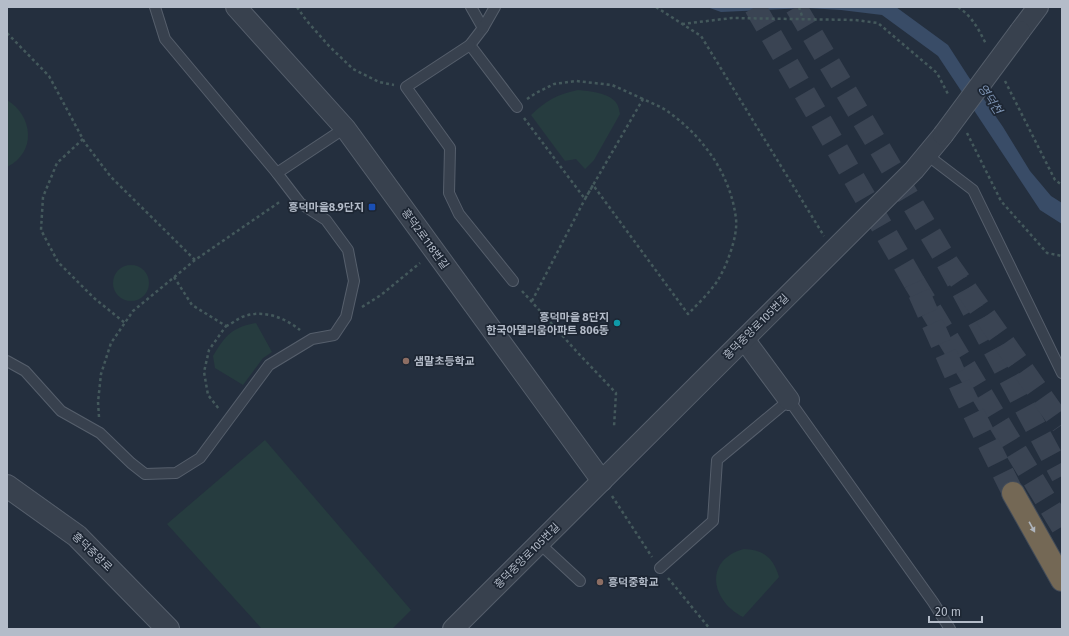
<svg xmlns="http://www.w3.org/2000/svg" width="1069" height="636" viewBox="0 0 1069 636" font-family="'Fira Sans','Noto Sans KR',sans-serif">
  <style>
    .green { fill: #263c3f }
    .water { fill: #394c67 }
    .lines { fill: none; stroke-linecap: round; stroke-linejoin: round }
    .trunk-tunnel { stroke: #3a4453; stroke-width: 22; stroke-dasharray: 22 11; stroke-linecap: butt }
    .motorway-tunnel { stroke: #3a4453; stroke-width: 22; stroke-dasharray: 22 11; stroke-linecap: butt }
    .service-casing { stroke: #565f6c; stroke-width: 12 }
    .minor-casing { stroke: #565f6c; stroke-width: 22 }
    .tertiary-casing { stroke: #565f6c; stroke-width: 24 }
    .motorway-casing { stroke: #434c59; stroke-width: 24 }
    .path { stroke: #44595c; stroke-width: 2.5; stroke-dasharray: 3 3; stroke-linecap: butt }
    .service { stroke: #38414e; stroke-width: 10 }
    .minor { stroke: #38414e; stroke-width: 20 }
    .tertiary { stroke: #38414e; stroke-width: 22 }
    .motorway { stroke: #746855; stroke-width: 22 }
    .minor-bridge-casing { stroke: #565f6c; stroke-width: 22; stroke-linecap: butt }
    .path-bridge { stroke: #44595c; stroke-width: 2.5; stroke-dasharray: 3 3; stroke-linecap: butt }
    .minor-bridge { stroke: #38414e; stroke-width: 20 }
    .oneway { fill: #aeb4bd }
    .transit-dot { fill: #1a4fb4; stroke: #1d2633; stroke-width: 1.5 }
    .culture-dot { fill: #0f9aa8; stroke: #1d2633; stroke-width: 1.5 }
    .education-dot { fill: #8d6e63; stroke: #1d2633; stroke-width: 1.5 }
    .labels { text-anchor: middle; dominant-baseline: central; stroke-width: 3.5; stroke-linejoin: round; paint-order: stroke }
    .poi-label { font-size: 11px; font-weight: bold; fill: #b4bcc9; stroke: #1d2633; text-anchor: end }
    .street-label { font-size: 11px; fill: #b4bcc9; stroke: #1d2633 }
    .water-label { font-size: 12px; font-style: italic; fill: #7c92b1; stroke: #1d2633 }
  </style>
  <rect width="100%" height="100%" fill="#242f3e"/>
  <g class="green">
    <path d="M578 90C589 91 611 93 617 104 619 107 619 111 620 114L594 160 585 169 576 159 565 161 531 115C546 101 557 94 578 90Z"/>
    <path d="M7 100C33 116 37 152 7 167Z"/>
    <circle cx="131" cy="283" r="18"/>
    <path d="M256 323 272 352 263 358 243 385 215 368 213 356C225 336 232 327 256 323Z"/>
    <polygon points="265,440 411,610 392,629 262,629 167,524"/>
    <path d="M744 549C764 550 773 557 779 577L743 617C711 601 703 560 744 549Z"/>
  </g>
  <polygon class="water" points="707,7 896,7 948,45 968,76 1003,127 1030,171 1051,196 1062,203 1062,224 1040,210 938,56 882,15 841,10 807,8 721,12"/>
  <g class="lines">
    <g class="trunk-tunnel">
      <polyline points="947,262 1062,476"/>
      <polyline points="914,282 1062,527"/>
    </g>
    <g class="motorway-tunnel">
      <polyline points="755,7 914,282 962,390 1013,493"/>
      <polyline points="796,7 947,262 1062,425"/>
    </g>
    <defs>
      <g id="service">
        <polyline points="471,7 483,28 470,45 517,107"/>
        <polyline points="483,28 495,7"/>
        <polyline points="470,45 406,87 450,148 449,193 459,214 513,281"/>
        <polyline points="927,155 973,190 1062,373"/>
        <polyline points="277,173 345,128"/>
        <polyline points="7,361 25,371 61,411 100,433 131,463 145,474 176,473 200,458 269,365 312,339 334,335 346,317 354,281 348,250 326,220 300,203 277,173 165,39 155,7"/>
        <polyline points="539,543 580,581"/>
        <polyline points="660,568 713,521 717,460 789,400 933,602 950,629"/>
      </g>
      <g id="minor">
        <polyline points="236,7 345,128 602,481"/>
        <polyline points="1020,31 1038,7"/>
        <polyline points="744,339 789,400"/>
        <polyline points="453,629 914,170 943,135"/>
      </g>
      <polyline id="tertiary" points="7,486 77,536 168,629"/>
      <polyline id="motorway" points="1013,493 1062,580"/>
    </defs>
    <use href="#service" class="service-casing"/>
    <use href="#minor" class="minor-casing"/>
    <use href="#tertiary" class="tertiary-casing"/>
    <use href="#motorway" class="motorway-casing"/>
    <g class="path">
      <polyline points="297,7 306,20 329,46 353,69 379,82 394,85"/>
      <polyline points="656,7 701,36 824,236"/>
      <path d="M958 7C972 16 979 30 986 44"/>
      <polyline points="682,24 732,18 855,20 878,23 937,73 949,96"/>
      <polyline points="7,33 49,76 85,143 111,177 195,260 281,201"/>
      <polyline points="1005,81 1055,180 1062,185"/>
      <polyline points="527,99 536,93 554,84 576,81 612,85 643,99"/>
      <path d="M524 118 585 199 593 185 688 314C698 304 710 292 718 280 727 265 738 236 736 219 731 175 703 136 667 111 660 106 651 103 643 99L585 199 532 301"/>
      <polyline points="967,133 1001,201 1047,253 1062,256"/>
      <polyline points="83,139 57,163 43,197 41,230 58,262 94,298 125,323"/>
      <polyline points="174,277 192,305 226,326 209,350 204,372 208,395 219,409"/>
      <polyline points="522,291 578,353 616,393 614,427"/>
      <polyline points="362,307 381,295 420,263"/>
      <path d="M226 326C231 324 236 320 242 317 262 309 284 317 300 330"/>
      <polyline points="99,417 98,402 101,374 111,343 133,311 195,260"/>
      <polyline points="612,496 652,557"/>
      <polyline points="668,578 710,629"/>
    </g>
    <use href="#service" class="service"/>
    <use href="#minor" class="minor"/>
    <use href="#tertiary" class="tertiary"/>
    <use href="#motorway" class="motorway"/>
    <defs>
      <polyline id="minor-bridge" points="943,135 1020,31"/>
    </defs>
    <use href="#minor-bridge" class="minor-bridge-casing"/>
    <polyline class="path-bridge" points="799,7 803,19"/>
    <use href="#minor-bridge" class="minor-bridge"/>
  </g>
  <defs><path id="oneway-solid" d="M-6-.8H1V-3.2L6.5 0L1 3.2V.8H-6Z"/></defs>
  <use class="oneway" href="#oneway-solid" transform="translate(1032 527) rotate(61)"/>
  <rect class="transit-dot" x="368" y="203" width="8" height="8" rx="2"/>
  <circle class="culture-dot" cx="617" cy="323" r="4"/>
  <g class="education-dot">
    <circle cx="406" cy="361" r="4"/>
    <circle cx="600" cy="582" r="4"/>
  </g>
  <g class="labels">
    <g class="poi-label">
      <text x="364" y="207">흥덕마을8.9단지</text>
      <text x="609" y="317">흥덕마을 8단지<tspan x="609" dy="13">한국아델리움아파트 806동</tspan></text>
      <text x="414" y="361" text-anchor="start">샘말초등학교</text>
      <text x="608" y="582" text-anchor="start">흥덕중학교</text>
    </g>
    <g class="street-label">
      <text transform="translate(425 239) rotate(54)">흥덕2로118번길</text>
      <text transform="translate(756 327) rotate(-45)">흥덕중앙로105번길</text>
      <text transform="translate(92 552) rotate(44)">흥덕중앙로</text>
      <text transform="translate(527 556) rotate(-45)">흥덕중앙로105번길</text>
    </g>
    <g class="water-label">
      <text transform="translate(990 99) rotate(57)">영덕천</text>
    </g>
  </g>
  <rect width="1069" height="636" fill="none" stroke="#b4bcc9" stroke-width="16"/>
  <path d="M929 616v6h53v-6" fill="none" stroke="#b4bcc9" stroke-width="2"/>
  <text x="935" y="616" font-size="12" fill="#b4bcc9" stroke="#1d2633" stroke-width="3" paint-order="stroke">20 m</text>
</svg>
